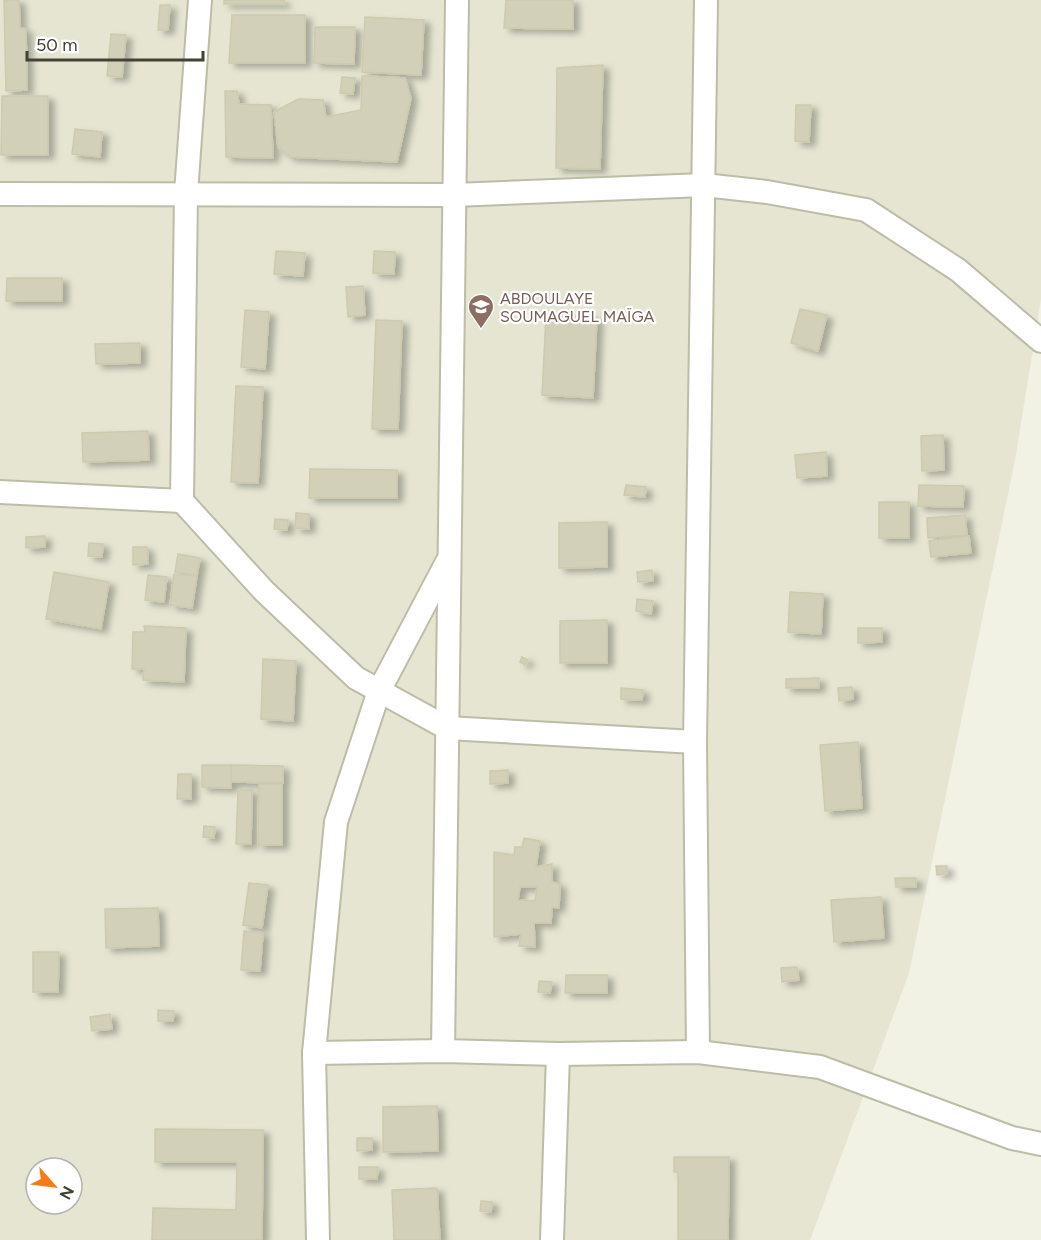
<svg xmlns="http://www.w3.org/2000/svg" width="1041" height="1240" viewBox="0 0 1041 1240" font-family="Figtree,sans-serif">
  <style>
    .residential { fill: #e5e5d2; fill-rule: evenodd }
    .building { fill: #d3d0b9; stroke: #cdcaad; stroke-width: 1.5; fill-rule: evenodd; filter: url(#shadow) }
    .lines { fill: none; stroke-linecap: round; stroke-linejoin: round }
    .street-casing { stroke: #bcbca7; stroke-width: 26 }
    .street { stroke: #fff; stroke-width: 22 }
    .labels { text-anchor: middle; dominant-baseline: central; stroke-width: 4.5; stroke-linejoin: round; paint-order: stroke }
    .education-label { font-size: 16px; fill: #785e54; stroke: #fff; text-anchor: start }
  </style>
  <defs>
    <filter id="shadow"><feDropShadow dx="6" dy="4" stdDeviation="3" flood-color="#0004"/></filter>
  </defs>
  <rect width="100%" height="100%" fill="#f1f1e4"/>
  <path class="residential" d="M0 0H1041V299L1015 460 909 973 810 1240H0ZM36 1168H72V1204H36Z"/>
  <g class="building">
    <polygon points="4,0 19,0 20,28 26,29 27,90 6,91"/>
    <rect x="224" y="0" width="60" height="4"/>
    <polygon points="506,0 573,0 573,29 504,28"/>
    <polygon points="160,5 170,5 168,30 158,30"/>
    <polygon points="232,15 305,15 305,63 229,63"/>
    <polygon points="365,17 424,20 421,75 362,72"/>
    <polygon points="315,27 355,27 354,64 314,63"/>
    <polygon points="111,34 126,35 122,77 107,76"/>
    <polygon points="603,65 600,169 556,168 557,68"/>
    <polygon points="362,76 405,78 411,98 397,162 291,157 278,147 274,112 298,99 323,100 326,117 361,110"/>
    <polygon points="342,77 355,78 353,94 340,93"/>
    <polygon points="225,91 237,91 239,104 271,105 273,158 226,157"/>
    <polygon points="2,96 48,96 48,155 1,155"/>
    <polygon points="796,105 811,105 809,142 795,141"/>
    <polygon points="75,129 102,132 100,157 72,154"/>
    <polygon points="276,251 305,253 303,276 274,274"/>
    <polygon points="374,251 395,252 394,274 373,273"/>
    <polygon points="7,278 62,278 62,301 6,301"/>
    <polygon points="363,286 365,315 348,317 346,287"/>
    <polygon points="800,309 827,315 818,351 791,343"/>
    <polygon points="245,310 269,312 265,369 241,367"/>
    <polygon points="546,315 597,317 593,398 542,395"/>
    <polygon points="376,320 402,321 398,429 372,429"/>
    <polygon points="140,343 140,363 96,364 95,344"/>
    <polygon points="236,386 263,387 258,483 231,482"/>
    <polygon points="148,431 149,460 83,462 82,433"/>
    <polygon points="943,435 944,470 922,471 921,436"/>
    <polygon points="826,452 827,476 797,478 795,455"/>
    <polygon points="310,469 397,470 397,498 309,498"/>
    <polygon points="626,485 646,487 645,497 624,495"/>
    <polygon points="919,485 964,486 963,507 918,506"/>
    <rect x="879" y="502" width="30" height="36"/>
    <polygon points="296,513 309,514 309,529 295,528"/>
    <polygon points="965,515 967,535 928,538 927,518"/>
    <polygon points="275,519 288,520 287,530 274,529"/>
    <polygon points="607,522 607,567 559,568 559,523"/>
    <polygon points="45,536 45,547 26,548 26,537"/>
    <polygon points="969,536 971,553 931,557 929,541"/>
    <polygon points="89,543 103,544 102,557 88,556"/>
    <polygon points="133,547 147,547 148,564 133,565"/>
    <polygon points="178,554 200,558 197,576 175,572"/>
    <polygon points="652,570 653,581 638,582 637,572"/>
    <polygon points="54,572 109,582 101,629 46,619"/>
    <polygon points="174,574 197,576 192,608 170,605"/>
    <polygon points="148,575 167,577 164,602 145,600"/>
    <polygon points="790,592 823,594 821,634 788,632"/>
    <polygon points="637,599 653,601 651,614 636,611"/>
    <polygon points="607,620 607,663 560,663 560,621"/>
    <polygon points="144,626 186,628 184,682 143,680 144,669 132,669 133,632 145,632"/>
    <polygon points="858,628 882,628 882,642 858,643"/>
    <polygon points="522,657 528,660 525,665 520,662"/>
    <polygon points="263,659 296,661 293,721 261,719"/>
    <polygon points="819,678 819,688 786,688 786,679"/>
    <polygon points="852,687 853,699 839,701 838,688"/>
    <polygon points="621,688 643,690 642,700 621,699"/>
    <polygon points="858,742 862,808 825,811 820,745"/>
    <polygon points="202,765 231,765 231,788 202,787"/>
    <polygon points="231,765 283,766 283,783 231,782"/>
    <polygon points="508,770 508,783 490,784 490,771"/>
    <polygon points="178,774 191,774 191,799 177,799"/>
    <polygon points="259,784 282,784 282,845 258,845"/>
    <polygon points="238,790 252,790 251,844 236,844"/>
    <polygon points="204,826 215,827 214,838 203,837"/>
    <path d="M524 838 540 841 536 867 552 864V882L560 884 559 908 552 907 551 923H534L535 947 519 946 521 934 494 937V852L514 855 515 847H522ZM520 887H537L535 901 518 900Z"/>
    <polygon points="936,866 947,866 947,874 937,875"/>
    <polygon points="895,878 916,878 916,887 896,887"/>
    <polygon points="249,883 268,885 262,928 243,925"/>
    <polygon points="881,897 884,938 834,942 831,900"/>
    <polygon points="158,908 159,946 106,948 105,909"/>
    <polygon points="244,931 263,933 260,971 241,970"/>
    <polygon points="33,952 59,952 58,992 33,992"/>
    <polygon points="797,967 799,980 782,982 781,968"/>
    <polygon points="566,975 607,975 607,993 565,993"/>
    <polygon points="539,981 552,982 550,993 538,992"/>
    <polygon points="158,1010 174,1011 173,1021 158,1021"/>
    <polygon points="110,1014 112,1029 92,1031 90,1017"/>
    <polygon points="437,1106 438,1151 383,1152 383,1107"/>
    <polygon points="155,1129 263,1130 262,1240 152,1240 153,1208 236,1210 237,1162 155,1162"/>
    <polygon points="357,1138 372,1138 372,1150 357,1151"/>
    <polygon points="674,1157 729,1157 728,1240 678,1240 678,1172 674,1172"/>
    <polygon points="359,1167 378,1167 377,1179 359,1179"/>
    <polygon points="437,1188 440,1240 394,1240 392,1190"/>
    <polygon points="481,1201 492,1202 491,1212 480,1211"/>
  </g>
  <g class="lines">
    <defs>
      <g id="street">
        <polyline points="200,0 186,193 182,501 264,591 356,678 447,728 695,742"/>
        <polyline points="0,194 454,195 704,185 767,192 866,210 958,270 1041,341"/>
        <polyline points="0,492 182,501"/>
        <polyline points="443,1051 457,0"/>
        <polyline points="698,1052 695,742 706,0"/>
        <polyline points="314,1053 443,1051 558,1054 698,1052 820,1067 1012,1138 1041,1144"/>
        <polyline points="318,1240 314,1053 336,822 379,691 447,562"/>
        <polyline points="552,1240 558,1054"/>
      </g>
    </defs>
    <use href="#street" class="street-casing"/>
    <use href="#street" class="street"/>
  </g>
  <defs>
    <symbol id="school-pin" viewBox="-11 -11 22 30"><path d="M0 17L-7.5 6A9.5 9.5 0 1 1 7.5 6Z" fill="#8d6e63" stroke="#fff"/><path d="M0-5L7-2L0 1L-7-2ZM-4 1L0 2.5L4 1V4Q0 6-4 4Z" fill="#fff"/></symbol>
  </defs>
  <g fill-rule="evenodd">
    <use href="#school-pin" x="466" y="292" width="30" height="40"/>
  </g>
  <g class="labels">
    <g class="education-label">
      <text x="500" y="298">ABDOULAYE<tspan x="500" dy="18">SOUMAGUEL MAÏGA</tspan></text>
    </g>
  </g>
  <g transform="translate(54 1186) rotate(118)"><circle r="28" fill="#ffffff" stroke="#b4b3ae" stroke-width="1.5"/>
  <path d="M0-4.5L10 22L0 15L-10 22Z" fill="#f47d18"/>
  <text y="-9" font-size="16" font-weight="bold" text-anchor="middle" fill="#434234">N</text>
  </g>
  <path d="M27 51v9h176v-9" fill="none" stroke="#434234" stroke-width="3"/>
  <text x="36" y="51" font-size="18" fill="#434234" stroke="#ffffff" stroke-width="4.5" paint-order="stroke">50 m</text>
</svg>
